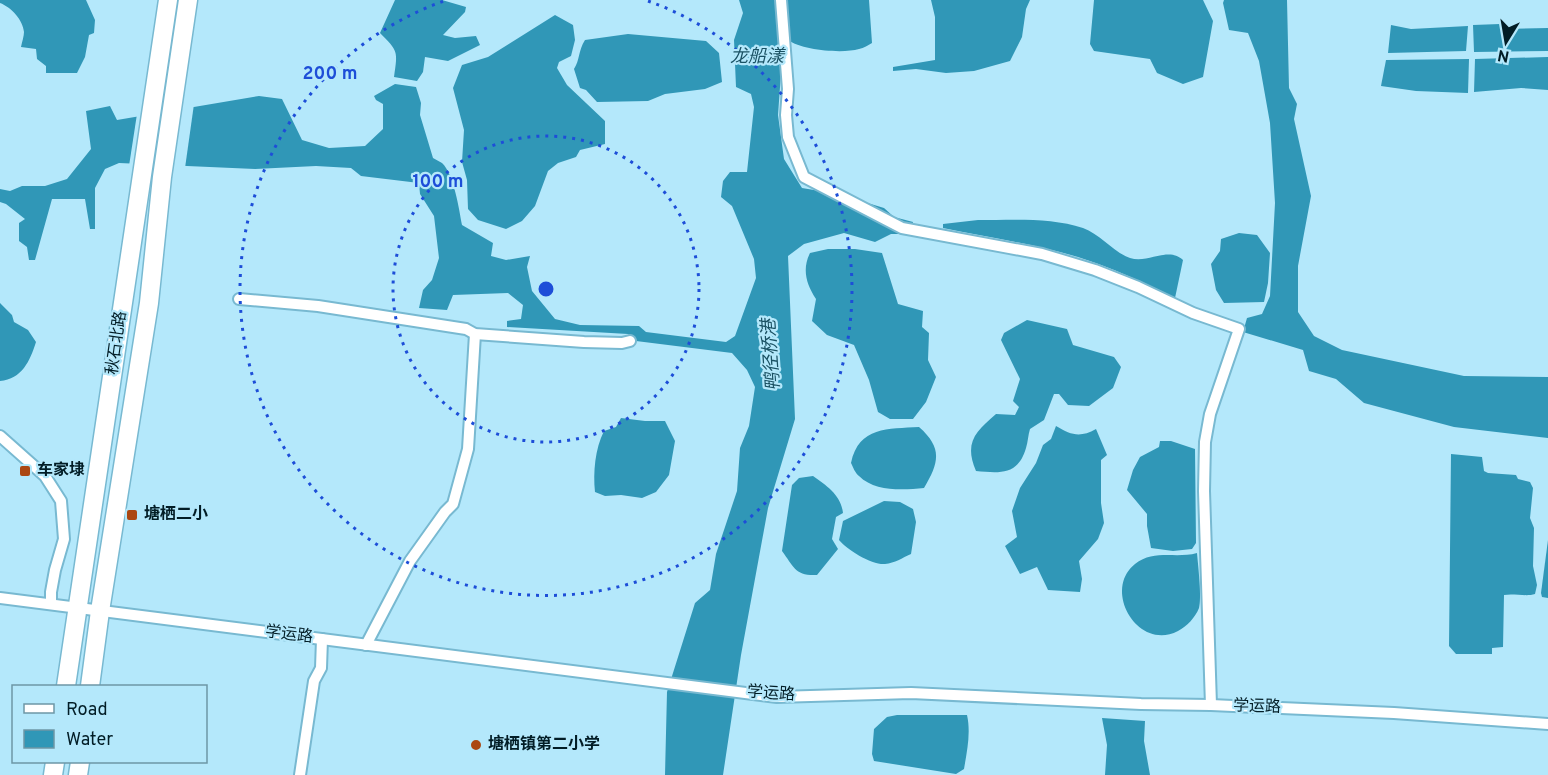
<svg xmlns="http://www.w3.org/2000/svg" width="1548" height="775" viewBox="0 0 1548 775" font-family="Overpass,'Noto Sans SC',sans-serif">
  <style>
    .water { fill: #3097b7 }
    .pier { fill: #b4e8fb }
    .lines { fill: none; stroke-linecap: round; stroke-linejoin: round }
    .minor-casing { stroke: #78b9d1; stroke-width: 14 }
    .primary-casing { stroke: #78b9d1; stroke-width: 21 }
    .minor { stroke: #fff; stroke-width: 10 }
    .primary { stroke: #fff; stroke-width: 18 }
    .ring { fill: none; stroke: #1d4ed8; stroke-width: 3; stroke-dasharray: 3 6 }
    .poi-dot { fill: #ab4712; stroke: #b4e8fb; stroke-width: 2 }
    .labels { text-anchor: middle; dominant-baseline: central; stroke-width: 4.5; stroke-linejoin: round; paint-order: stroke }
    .street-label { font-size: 16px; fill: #021d26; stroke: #b4e8fb }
    .poi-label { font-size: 16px; font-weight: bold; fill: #021d26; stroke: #b4e8fb; text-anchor: start }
    .water-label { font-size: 18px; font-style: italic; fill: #1a5163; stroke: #b4e8fb }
    .centre { fill: #1d4ed8; stroke: #b4e8fb; stroke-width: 3 }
    .ring-label { font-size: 18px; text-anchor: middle; font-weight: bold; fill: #1d4ed8; stroke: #b4e8fb; stroke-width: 4.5; stroke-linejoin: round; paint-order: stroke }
  </style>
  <rect width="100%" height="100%" fill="#b4e8fb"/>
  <g class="water">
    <path d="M0 0H86L95 20 94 33 89 35 85 57 77 73H46V66L37 59 36 49 21 47C22 42 24 36 24 32 23 20 11 7 0 3Z"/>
    <path d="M395 0H442L466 7 465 12 443 35 455 38 476 36 480 45 448 61 425 57 423 72 417 81 394 77C398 51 398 51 380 33Z"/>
    <path d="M739 0H777L781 73 778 115 784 159 802 188 838 194 884 208 894 217 913 222 911 234H891L875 242 844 233 804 244 788 256 795 419 768 508 741 655 723 775H665L667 692 695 603 710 590 716 554 737 491 740 448 749 426 755 387 747 370 732 353 636 341 628 334 507 327V321L521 319 523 305 508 293 453 295 447 310 419 308 423 290 432 280 439 258 434 216 420 194 419 183 361 176 351 168 316 166 255 169 119 163 105 169 95 188V229H90L85 199H52L35 260H29L27 247 19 241V223L25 219 6 204 0 202V189L10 191 22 186H45L67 179 91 149 86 111 110 106 117 120 259 96 282 99 302 140 329 148 365 146 383 129V104L376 100 374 96 395 84 416 87 421 103 420 115 433 158C436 160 439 161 442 163 454 174 459 209 462 225L493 243 491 256 506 260 530 256 527 267 532 291 555 319 580 325 639 326 646 332 726 342 735 336 756 278 754 259 732 206 721 197 723 181 730 172H747L754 107 751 94 736 87 734 40 743 13Z"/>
    <path d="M784 0H869L872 43C868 45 864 48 859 49 842 54 802 50 788 40Z"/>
    <polygon points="931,0 1030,0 1026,9 1022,37 1010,61 974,71 946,73 916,69 893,71 893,67 935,60 935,17"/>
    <polygon points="1094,0 1203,0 1213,21 1203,77 1183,84 1157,73 1150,59 1094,51 1090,44"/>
    <polygon points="1224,0 1287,0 1289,88 1297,104 1294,119 1311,196 1298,266 1298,312 1314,336 1342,350 1464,376 1548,377 1548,438 1454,427 1364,403 1336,379 1309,371 1303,350 1243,332 1247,318 1262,314 1270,296 1275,203 1270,123 1259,61 1248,33 1229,30 1223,3"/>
    <polygon points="555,15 573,25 575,40 571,56 559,62 557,68 567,85 605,121 605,144 580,150 576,157 558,163 548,171 535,206 522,221 506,229 478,220 468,209 467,180 462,162 464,130 453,88 462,65 488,57"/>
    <polygon points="1500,24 1501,29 1548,28 1548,51 1474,52 1473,25"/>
    <polygon points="1391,25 1411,29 1468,26 1466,51 1388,53"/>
    <path d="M628 34 706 41 719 53 722 82 705 89 665 94 648 101 597 102 586 90 580 88 574 69C580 60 578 51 585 40Z"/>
    <polygon points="1548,57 1548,90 1521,88 1474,92 1475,59"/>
    <polygon points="1469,59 1468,93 1416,91 1381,86 1386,60"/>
    <path d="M978 220C1012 220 1051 217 1083 228 1100 234 1113 252 1130 258 1148 264 1168 246 1183 260L1175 298C1144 282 1112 268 1078 257 1034 244 988 237 943 228V224Z"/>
    <polygon points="1239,233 1257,235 1270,253 1268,283 1264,302 1224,303 1216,290 1211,264 1220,251 1221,239"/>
    <path d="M828 249H855L882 253 898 304 923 311 922 327 929 333 928 360 936 377 926 402 913 419H890L878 412 869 380 854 345 827 335 812 321 816 299C806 284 802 269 810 253Z"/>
    <path d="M0 303 12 315 14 322 28 330 36 342C30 361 22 379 0 381Z"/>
    <path d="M1027 320 1067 329 1073 345 1114 357 1121 367 1113 388 1089 406 1068 405 1059 394H1054L1044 420 1030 429C1028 435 1028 442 1026 448 1018 476 999 473 976 471 964 443 975 432 996 414L1015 415 1019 407 1013 401 1020 379 1001 340 1004 333Z"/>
    <path d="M621 418 645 421H665L675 441 669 475 656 492 642 498 621 495 605 496 595 492C593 472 595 449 604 431L616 427Z"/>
    <path d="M1056 426C1071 435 1080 438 1096 429L1107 455 1101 460V503L1104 523 1098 539 1079 561 1082 579 1080 592 1048 590 1037 567 1020 574 1005 546 1017 537 1012 511 1020 488 1036 463 1043 445 1051 439Z"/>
    <path d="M919 427C943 448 939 463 924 488 903 490 875 492 859 476 855 473 853 467 851 463 859 426 888 429 919 427Z"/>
    <polygon points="1160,441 1171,441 1195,449 1196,543 1192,549 1173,551 1151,548 1147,526 1147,514 1127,490 1133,470 1140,457 1159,447"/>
    <path d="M1451 454 1482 457 1484 471 1488 473 1516 475 1518 479 1530 482 1533 488 1530 518 1534 528 1533 566 1537 585 1535 594C1526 597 1514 593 1504 595L1503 647 1492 648V654H1456L1449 646Z"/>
    <path d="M813 476C827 486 841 495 843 513L836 517 832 539 838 549 817 575C795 576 794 567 782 551L792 485 799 478Z"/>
    <path d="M884 501 900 502 913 509 916 522 911 554C902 558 895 563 885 564 872 565 847 550 839 540L843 521Z"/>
    <polygon points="1548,540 1548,598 1542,597 1541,593"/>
    <path d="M1197 553C1198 565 1202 598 1199 608 1195 618 1187 626 1178 631 1138 652 1102 590 1135 564 1154 549 1176 559 1197 553Z"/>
    <path d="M897 715H967C971 733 967 751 964 769L956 774 874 761 872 754 874 729 887 717Z"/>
    <polygon points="1102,718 1145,721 1144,741 1150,775 1105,775 1107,745"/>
  </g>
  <polygon class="pier" points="194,104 185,168 129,166 137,114"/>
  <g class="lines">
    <defs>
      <g id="minor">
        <polyline points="781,0 788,89 786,115 788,137 804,177 902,228 1042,254 1095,270 1138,287 1193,313 1239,329 1210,414 1205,442 1204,491 1211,705"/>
        <polyline points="239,299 318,306 466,329 475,334 584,342 622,343 630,341"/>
        <polyline points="0,436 45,476 61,501 64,539 55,570 51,592 51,604"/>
        <polyline points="0,598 777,697 911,693 1141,704 1211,705 1394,713 1548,724"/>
        <polyline points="366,645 410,561 445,512 453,504 468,449 475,334"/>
        <polyline points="300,775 314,681 321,668 322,639"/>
      </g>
      <g id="primary">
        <polyline points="66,686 168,0"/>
        <polyline points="90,686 100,611 149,303 162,177 188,0"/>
        <polyline points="53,775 55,762"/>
        <polyline points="78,775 80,762"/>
      </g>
    </defs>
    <use href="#minor" class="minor-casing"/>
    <use href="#primary" class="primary-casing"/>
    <use href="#minor" class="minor"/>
    <use href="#primary" class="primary"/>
  </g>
  <g class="ring">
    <circle cx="546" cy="289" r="153"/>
    <path d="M648 1A306 306 0 1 1 444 1"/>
  </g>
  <g class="poi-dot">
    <rect x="19" y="465" width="12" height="12" rx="3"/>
    <rect x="126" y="509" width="12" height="12" rx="3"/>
    <circle cx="476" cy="745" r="6"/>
  </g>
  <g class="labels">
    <g class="street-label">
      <text transform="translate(117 343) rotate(-82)">秋石北路</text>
      <text transform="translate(289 635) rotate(7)">学运路</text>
      <text transform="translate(771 694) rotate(4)">学运路</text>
      <text transform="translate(1257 707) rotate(2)">学运路</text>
    </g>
    <g class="poi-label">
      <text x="37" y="471">车家埭</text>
      <text x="144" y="515">塘栖二小</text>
      <text x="488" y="745">塘栖镇第二小学</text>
    </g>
    <g class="water-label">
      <text x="757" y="57">龙船漾</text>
      <text transform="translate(772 355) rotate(-94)">鸭径桥港</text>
    </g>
  </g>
  <circle cx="546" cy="289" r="9" class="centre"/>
  <g class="ring-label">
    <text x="330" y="79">200 m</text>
    <text x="438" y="187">100 m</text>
  </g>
  <rect x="12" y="685" width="195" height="78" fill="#b4e8fb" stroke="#6d97a6" stroke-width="1.5"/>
  <rect x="24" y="704" width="30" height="9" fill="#ffffff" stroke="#6d97a6" stroke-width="1.5"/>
  <text x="66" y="715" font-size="18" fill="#021d26">Road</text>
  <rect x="24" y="730" width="30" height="18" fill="#3097b7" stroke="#6d97a6" stroke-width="1.5"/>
  <text x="66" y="745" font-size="18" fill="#021d26">Water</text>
  <g transform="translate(1506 42) rotate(191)" stroke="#b4e8fb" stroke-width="4.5" paint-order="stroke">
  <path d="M0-4.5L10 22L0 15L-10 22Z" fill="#021d26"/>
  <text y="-9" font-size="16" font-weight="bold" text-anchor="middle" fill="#021d26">N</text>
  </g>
</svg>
